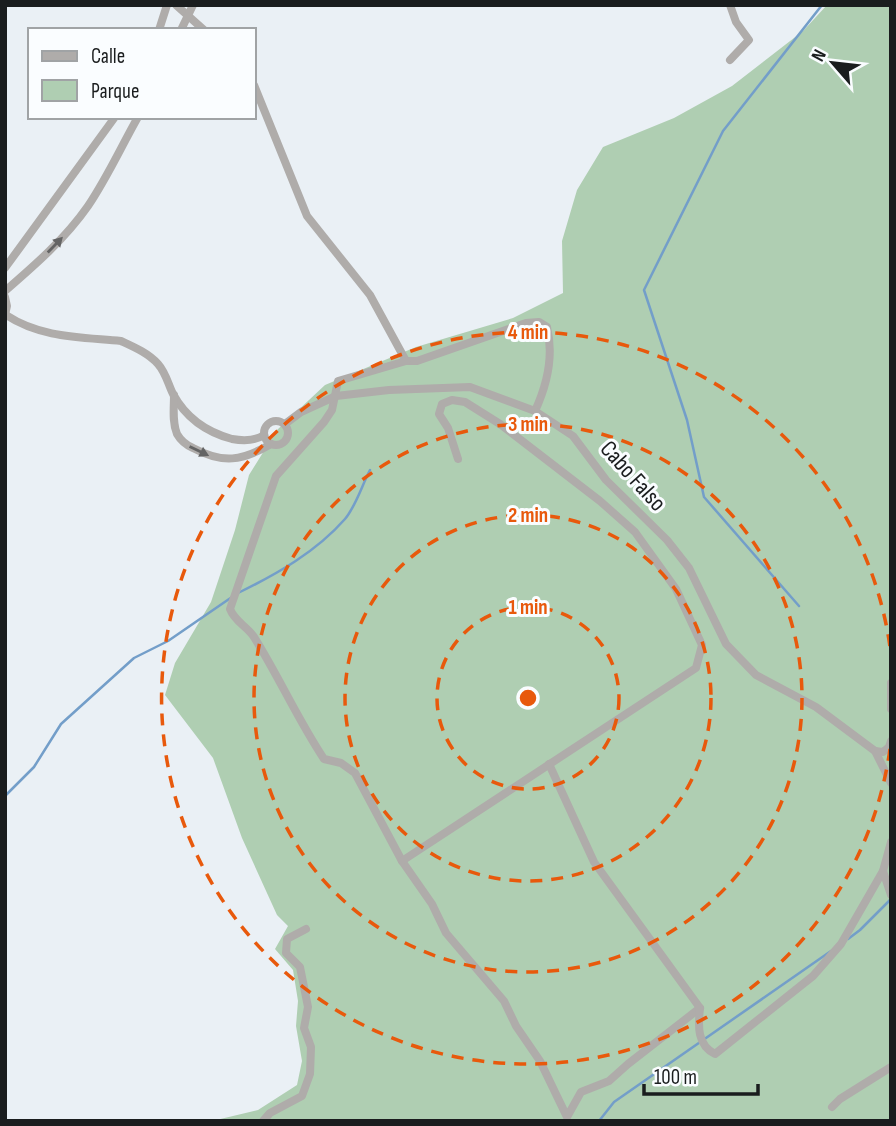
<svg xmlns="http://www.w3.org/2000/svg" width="896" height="1126" viewBox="0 0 896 1126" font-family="'Sofia Sans Condensed',sans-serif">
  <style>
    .green { fill: #afceb2 }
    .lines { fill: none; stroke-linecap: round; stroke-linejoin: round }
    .stream { stroke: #739ec9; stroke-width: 2.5 }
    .street { stroke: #afacaa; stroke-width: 8 }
    .oneway { fill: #646464 }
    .ring { fill: none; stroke: #e8590c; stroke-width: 3.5; stroke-dasharray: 12 9 }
    .labels { text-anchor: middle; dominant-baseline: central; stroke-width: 6; stroke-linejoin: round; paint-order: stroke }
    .street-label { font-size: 24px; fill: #1a1d1e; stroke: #fafdff }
    .centre { fill: #e8590c; stroke: #fafdff; stroke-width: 3.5 }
    .ring-label { font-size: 21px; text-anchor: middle; font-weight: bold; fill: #e8590c; stroke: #fafdff; stroke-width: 6; stroke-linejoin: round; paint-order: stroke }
  </style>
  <rect width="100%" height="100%" fill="#eaf0f5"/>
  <polygon class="green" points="827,5 891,5 891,1121 212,1121 258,1110 297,1085 302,1061 296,1026 298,1001 293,970 275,949 288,926 277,915 242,838 213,758 165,695 175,663 211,602 235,530 249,475 277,430 325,385 416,347 513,318 563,293 562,241 577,190 603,147 674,118 732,86 803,31"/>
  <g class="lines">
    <g class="stream">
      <path d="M238 593C277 574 316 552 345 519 356 506 362 485 370 470"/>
      <polyline points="799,606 704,497 687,420 644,290 723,131 822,5"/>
      <polyline points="5,796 34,767 61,724 134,658 168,641 232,597"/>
      <polyline points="848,939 860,930 891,899"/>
      <polyline points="599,1121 614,1102 831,951"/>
    </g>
    <g class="street">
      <polyline points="176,5 204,30"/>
      <polyline points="159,30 167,5"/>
      <polyline points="181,30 193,5"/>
      <polyline points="730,60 749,40 736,22 730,5"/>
      <path d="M254 85 307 216 370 295 406 361H417L526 323 539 322 547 327C554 356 547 385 535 411"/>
      <polyline points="5,268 115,117"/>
      <path d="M5 291C35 265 65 239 88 206 107 178 121 147 138 117"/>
      <polyline points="5,297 7,306 5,315"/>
      <path d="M6 315C41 338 80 337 121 341 134 347 148 353 158 364 166 373 168 384 173 394 186 418 206 432 232 439 243 441 255 441 264 435"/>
      <path d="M406 361 338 381 332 410 324 422 276 476 230 609C235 622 247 626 254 637 279 677 298 720 324 759L341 763 355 773 402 861 432 904 446 933 504 1001 516 1026 540 1061 567 1117 581 1092 609 1081 628 1064 700 1008"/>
      <path d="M174 395C174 408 172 422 177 434 181 441 186 445 193 448 223 464 242 461 271 444"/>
      <circle cx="276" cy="433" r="12"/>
      <polyline points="285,424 301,412 336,396 389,390 470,387 535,411 573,436 606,480 667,540 689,568 726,644 756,675 816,707 875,751 883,752 889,747 891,741"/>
      <polyline points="891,683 891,709"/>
      <polyline points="875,751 891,783"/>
      <path d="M549 764 594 862 700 1008C698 1026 697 1045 715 1054L813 976 841 944 883 871"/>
      <polyline points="891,842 883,871 891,895"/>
      <polyline points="402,861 696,668 702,645 676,589 635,532 600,501 500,424 465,402 452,400 442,404 439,414 448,428 458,459"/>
      <polyline points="832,1107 840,1099 891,1067"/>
      <polyline points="263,1121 270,1113 302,1096 310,1074 311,1047 304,1028 308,1007 300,967 286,953 287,939 306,929"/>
    </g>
  </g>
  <defs><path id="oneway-solid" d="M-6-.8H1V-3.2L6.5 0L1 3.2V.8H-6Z" transform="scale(1.75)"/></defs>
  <g class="oneway">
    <use href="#oneway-solid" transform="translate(55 245) rotate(-46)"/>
    <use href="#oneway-solid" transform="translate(199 451) rotate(26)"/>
  </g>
  <g class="ring">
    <circle cx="528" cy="698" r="91"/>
    <circle cx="528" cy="698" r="183"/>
    <circle cx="528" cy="698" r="274"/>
    <path d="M890 749A366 366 0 1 1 890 647"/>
  </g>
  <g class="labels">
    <g class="street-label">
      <text transform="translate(633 476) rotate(48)">Cabo Falso</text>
    </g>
  </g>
  <circle cx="528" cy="698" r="10" class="centre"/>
  <g class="ring-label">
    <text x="528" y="339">4 min</text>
    <text x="528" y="431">3 min</text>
    <text x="528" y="522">2 min</text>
    <text x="528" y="614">1 min</text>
  </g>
  <rect width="896" height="1126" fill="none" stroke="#1a1d1e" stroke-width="14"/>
  <rect x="28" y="28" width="228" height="91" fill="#fafdff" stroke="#a0a3a5" stroke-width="2"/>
  <rect x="42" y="51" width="35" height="10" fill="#afacaa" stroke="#a0a3a5" stroke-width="2"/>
  <text x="91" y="63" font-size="21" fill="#1a1d1e">Calle</text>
  <rect x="42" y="80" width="35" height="21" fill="#afceb2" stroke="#a0a3a5" stroke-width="2"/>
  <text x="91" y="98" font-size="21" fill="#1a1d1e">Parque</text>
  <g transform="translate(833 63) rotate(298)" stroke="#fafdff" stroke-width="5" paint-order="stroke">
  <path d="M0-5L12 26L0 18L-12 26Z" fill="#1a1d1e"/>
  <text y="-10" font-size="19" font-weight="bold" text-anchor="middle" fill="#1a1d1e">N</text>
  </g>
  <path d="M644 1084v10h114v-10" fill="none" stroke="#1a1d1e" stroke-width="3.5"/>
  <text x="654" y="1084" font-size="21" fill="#1a1d1e" stroke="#fafdff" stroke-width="5" paint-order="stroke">100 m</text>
</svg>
